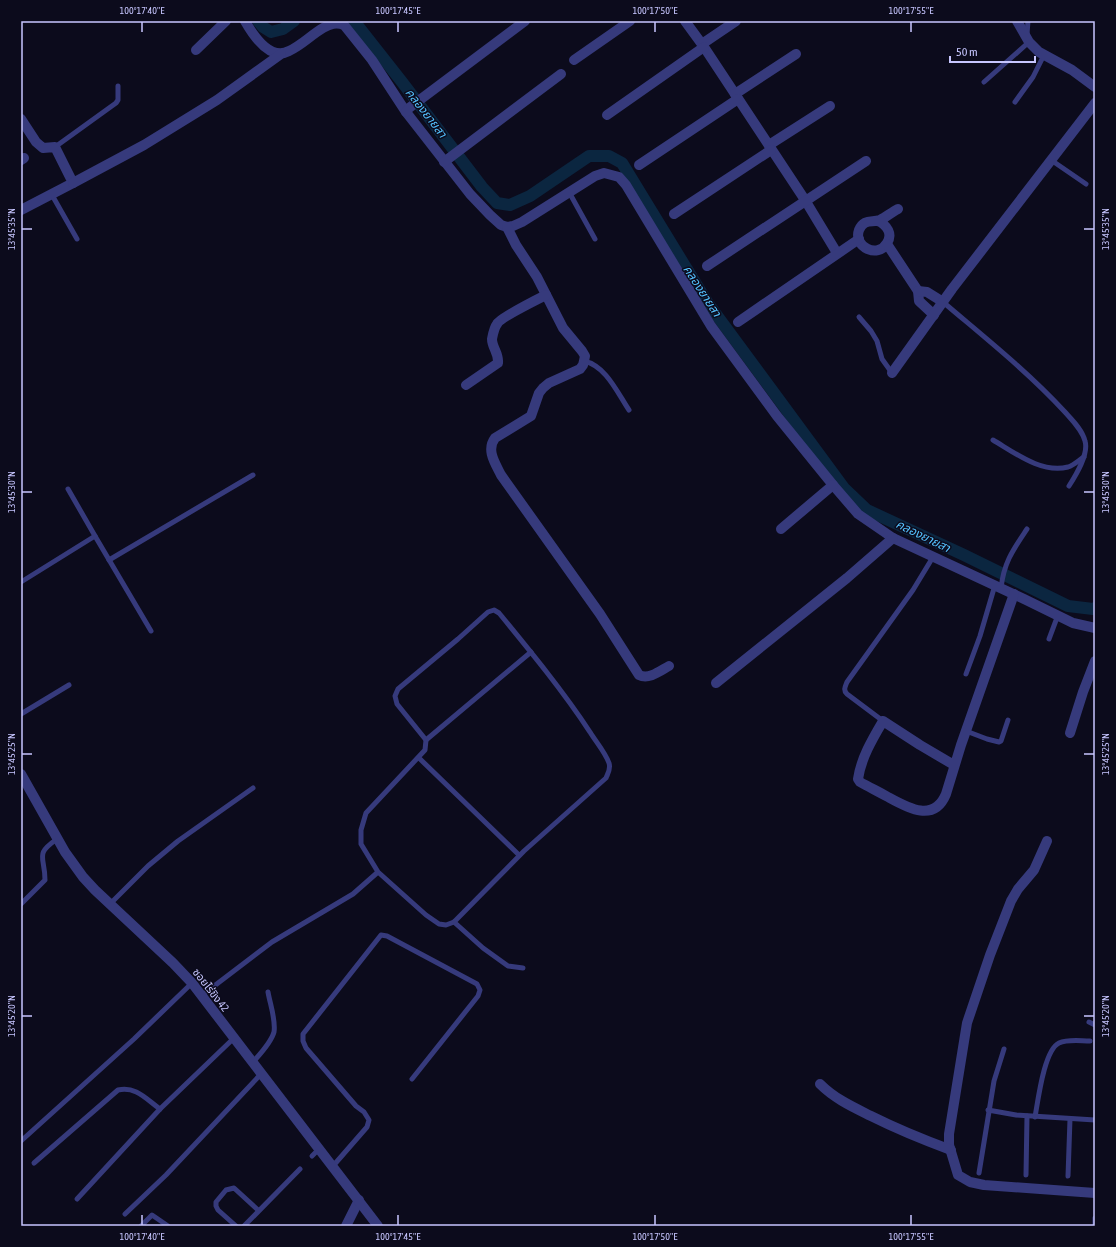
<svg xmlns="http://www.w3.org/2000/svg" width="1116" height="1247" viewBox="0 0 1116 1247" font-family="'Asap Condensed','Noto Sans Thai',sans-serif">
  <style>
    .lines { fill: none; stroke-linecap: round; stroke-linejoin: round }
    .canal { stroke: #0b2640; stroke-width: 12 }
    .service { stroke: #363a7c; stroke-width: 5 }
    .minor { stroke: #363a7c; stroke-width: 10 }
    .tertiary { stroke: #363a7c; stroke-width: 10 }
    .ticks { fill: none; stroke: #c7c6ff; stroke-width: 1.5 }
    .labels { text-anchor: middle; dominant-baseline: central; stroke-width: 3; stroke-linejoin: round; paint-order: stroke }
    .street-label { font-size: 11px; fill: #c7c6ff; stroke: #0c0b1c }
    .water-label { font-size: 12px; font-style: italic; fill: #54c2ff; stroke: #0c0b1c }
    .neatline { fill: none; stroke: #c7c6ff; stroke-width: 1.5 }
    .ticks-label { font-size: 10px; text-anchor: middle; fill: #c7c6ff }
  </style>
  <rect width="100%" height="100%" fill="#0c0b1c"/>
  <g class="lines">
    <g class="canal">
      <polyline points="258,21 263,27 271,32 283,29 294,21"/>
      <polyline points="354,21 402,82 482,187 497,203 510,205 530,196 589,156 609,156 622,163 707,302 844,488 867,510 964,555 1068,606 1093,609 1095,608"/>
    </g>
    <g class="service">
      <polyline points="1027,34 1028,21"/>
      <polyline points="984,82 1029,42"/>
      <polyline points="1015,102 1033,77 1044,55"/>
      <polyline points="55,147 116,103 118,100 118,86"/>
      <polyline points="1051,160 1086,184"/>
      <polyline points="569,192 595,239"/>
      <polyline points="52,195 77,239"/>
      <path d="M943 302C984 337 1027 371 1064 411 1071 419 1082 429 1085 441 1089 454 1076 475 1069 486"/>
      <polyline points="859,317 871,331 877,341 882,359 892,373"/>
      <path d="M584 361C606 366 617 392 629 410"/>
      <path d="M993 440C1015 453 1042 474 1068 467 1074 465 1079 460 1084 457"/>
      <polyline points="95,536 151,631"/>
      <polyline points="109,560 253,475"/>
      <polyline points="21,582 95,536 68,489"/>
      <path d="M1001 588C1004 562 1013 550 1027 529"/>
      <polyline points="1049,639 1058,615"/>
      <polyline points="966,674 980,636 995,585"/>
      <polyline points="21,714 69,685"/>
      <path d="M883 721 847 694C843 690 845 687 847 682L913 590 933 557"/>
      <polyline points="966,731 987,739 999,742 1001,741 1008,720"/>
      <polyline points="426,740 531,652"/>
      <polyline points="419,758 519,855"/>
      <path d="M21 904 45 880C45 856 34 855 57 839"/>
      <polyline points="110,904 148,866 178,841 253,788"/>
      <polyline points="454,922 483,948 508,966 523,968"/>
      <path d="M201 996 272 942 353 894 378 872 361 844V830L366 813 425 750 426 740 397 704 395 696 398 689 458 639 488 612 494 610 499 613C531 652 563 691 590 732 596 742 605 752 609 763 611 769 608 773 606 778L524 851 454 922 446 925 439 924 426 915 378 872"/>
      <polyline points="1089,1022 1095,1025"/>
      <path d="M253 1062C260 1054 271 1043 274 1032 276 1020 270 1004 268 992"/>
      <polyline points="988,1110 1016,1115 1095,1120"/>
      <path d="M1035 1117C1038 1101 1044 1050 1059 1043 1068 1039 1080 1041 1090 1041"/>
      <polyline points="21,1141 134,1039 192,983"/>
      <polyline points="312,1156 319,1149"/>
      <path d="M34 1163 118 1090C136 1086 146 1099 160 1109"/>
      <polyline points="333,1166 367,1127 369,1120 364,1112 356,1106 306,1048 303,1041 303,1034 381,935 387,936 477,984 480,990 478,996 412,1079"/>
      <polyline points="979,1173 994,1081 1004,1049"/>
      <polyline points="1026,1175 1027,1116"/>
      <polyline points="1068,1176 1070,1119"/>
      <polyline points="77,1199 160,1109 234,1038"/>
      <polyline points="125,1214 166,1175 261,1074"/>
      <polyline points="1095,1218 1095,1226"/>
      <polyline points="141,1226 152,1215 168,1226"/>
      <polyline points="236,1226 218,1210 216,1206 216,1202 226,1190 234,1188 258,1210"/>
      <polyline points="244,1226 300,1169"/>
    </g>
    <g class="minor">
      <path d="M245 21C253 35 270 61 289 51 302 45 311 35 323 28 330 24 336 22 344 25L372 60 406 112 470 194 490 215 501 225 507 227 513 226 522 222 595 176 604 173 619 177 626 185 711 326 777 416 833 485 858 514 893 538 1024 599 1073 623 1095 628"/>
      <polyline points="685,21 704,47 805,200 837,253"/>
      <polyline points="1017,21 1029,42 1039,52 1072,70 1095,87"/>
      <polyline points="702,44 736,21"/>
      <polyline points="196,50 226,21"/>
      <polyline points="574,60 630,21"/>
      <polyline points="735,94 796,54"/>
      <polyline points="406,112 409,108 525,21"/>
      <polyline points="607,115 704,47"/>
      <polyline points="21,119 36,142 43,148 55,147 73,183 21,210"/>
      <polyline points="769,145 830,106"/>
      <polyline points="21,160 24,158"/>
      <polyline points="444,162 561,74"/>
      <polyline points="639,165 738,99"/>
      <polyline points="73,183 144,145 217,100 281,54"/>
      <polyline points="674,214 771,150"/>
      <path d="M878 221C887 225 893 234 887 243 878 259 853 247 859 230 864 218 872 223 880 220 886 217 892 212 898 209"/>
      <path d="M507 227 516 245 537 277 563 328 582 351 585 356 584 361 583 365 580 369 549 383 543 388 539 393 531 416 495 438C486 450 495 463 501 475L600 614 639 675C649 680 660 671 669 666"/>
      <polyline points="887,244 918,291 919,301 934,315"/>
      <polyline points="707,266 866,161"/>
      <polyline points="918,291 927,292 943,302"/>
      <polyline points="738,322 859,239"/>
      <polyline points="892,373 952,289 1095,103"/>
      <path d="M466 385 498 363C499 353 492 348 492 339 493 334 494 328 497 324 500 318 538 299 546 295"/>
      <polyline points="781,529 833,485"/>
      <polyline points="716,683 847,578 893,538"/>
      <polyline points="1070,733 1083,692 1095,661"/>
      <path d="M954 765 920 745 883 721C873 738 861 758 858 779L860 782C869 787 879 792 888 797 908 808 934 823 946 794L961 745 1014 594"/>
      <polyline points="1047,841 1034,870 1018,889 1011,901 990,955 967,1023 949,1134 949,1145 958,1175 970,1182 984,1185 1095,1193"/>
      <path d="M820 1084C835 1099 853 1107 871 1116 897 1129 924 1140 951 1150"/>
      <polyline points="346,1226 359,1200"/>
    </g>
    <polyline class="tertiary" points="21,774 65,852 83,877 95,890 173,963 192,983 378,1226"/>
  </g>
  <path class="ticks" d="M142 22V32M398 22V32M655 22V32M911 22V32M22 229H32M1084 229H1094M22 492H32M1084 492H1094M22 754H32M1084 754H1094M22 1016H32M1084 1016H1094M142 1215V1225M398 1215V1225M655 1215V1225M911 1215V1225"/>
  <g class="labels">
    <g class="street-label">
      <text transform="translate(211 990) rotate(52)">ซอยไร่ขิง 42</text>
    </g>
    <g class="water-label">
      <text transform="translate(426 113) rotate(52)">คลองยายสา</text>
      <text transform="translate(702 291) rotate(57)">คลองยายสา</text>
      <text transform="translate(923 536) rotate(26)">คลองยายสา</text>
    </g>
  </g>
  <rect width="1116" height="1247" fill="none" stroke="#0c0b1c" stroke-width="44"/>
  <path d="M950 56v6h85v-6" fill="none" stroke="#c7c6ff" stroke-width="2"/>
  <text x="956" y="56" font-size="12" fill="#c7c6ff" stroke="#0c0b1c" stroke-width="3" paint-order="stroke">50 m</text>
  <rect x="22" y="22" width="1072" height="1203" class="neatline"/>
  <g class="ticks-label">
    <text x="142" y="14">100°17'40"E</text>
    <text x="398" y="14">100°17'45"E</text>
    <text x="655" y="14">100°17'50"E</text>
    <text x="911" y="14">100°17'55"E</text>
    <text transform="translate(11 229) rotate(-90)" y="4">13°45'35"N</text>
    <text transform="translate(1105 229) rotate(-90)" y="4">13°45'35"N</text>
    <text transform="translate(11 492) rotate(-90)" y="4">13°45'30"N</text>
    <text transform="translate(1105 492) rotate(-90)" y="4">13°45'30"N</text>
    <text transform="translate(11 754) rotate(-90)" y="4">13°45'25"N</text>
    <text transform="translate(1105 754) rotate(-90)" y="4">13°45'25"N</text>
    <text transform="translate(11 1016) rotate(-90)" y="4">13°45'20"N</text>
    <text transform="translate(1105 1016) rotate(-90)" y="4">13°45'20"N</text>
    <text x="142" y="1240">100°17'40"E</text>
    <text x="398" y="1240">100°17'45"E</text>
    <text x="655" y="1240">100°17'50"E</text>
    <text x="911" y="1240">100°17'55"E</text>
  </g>
</svg>
